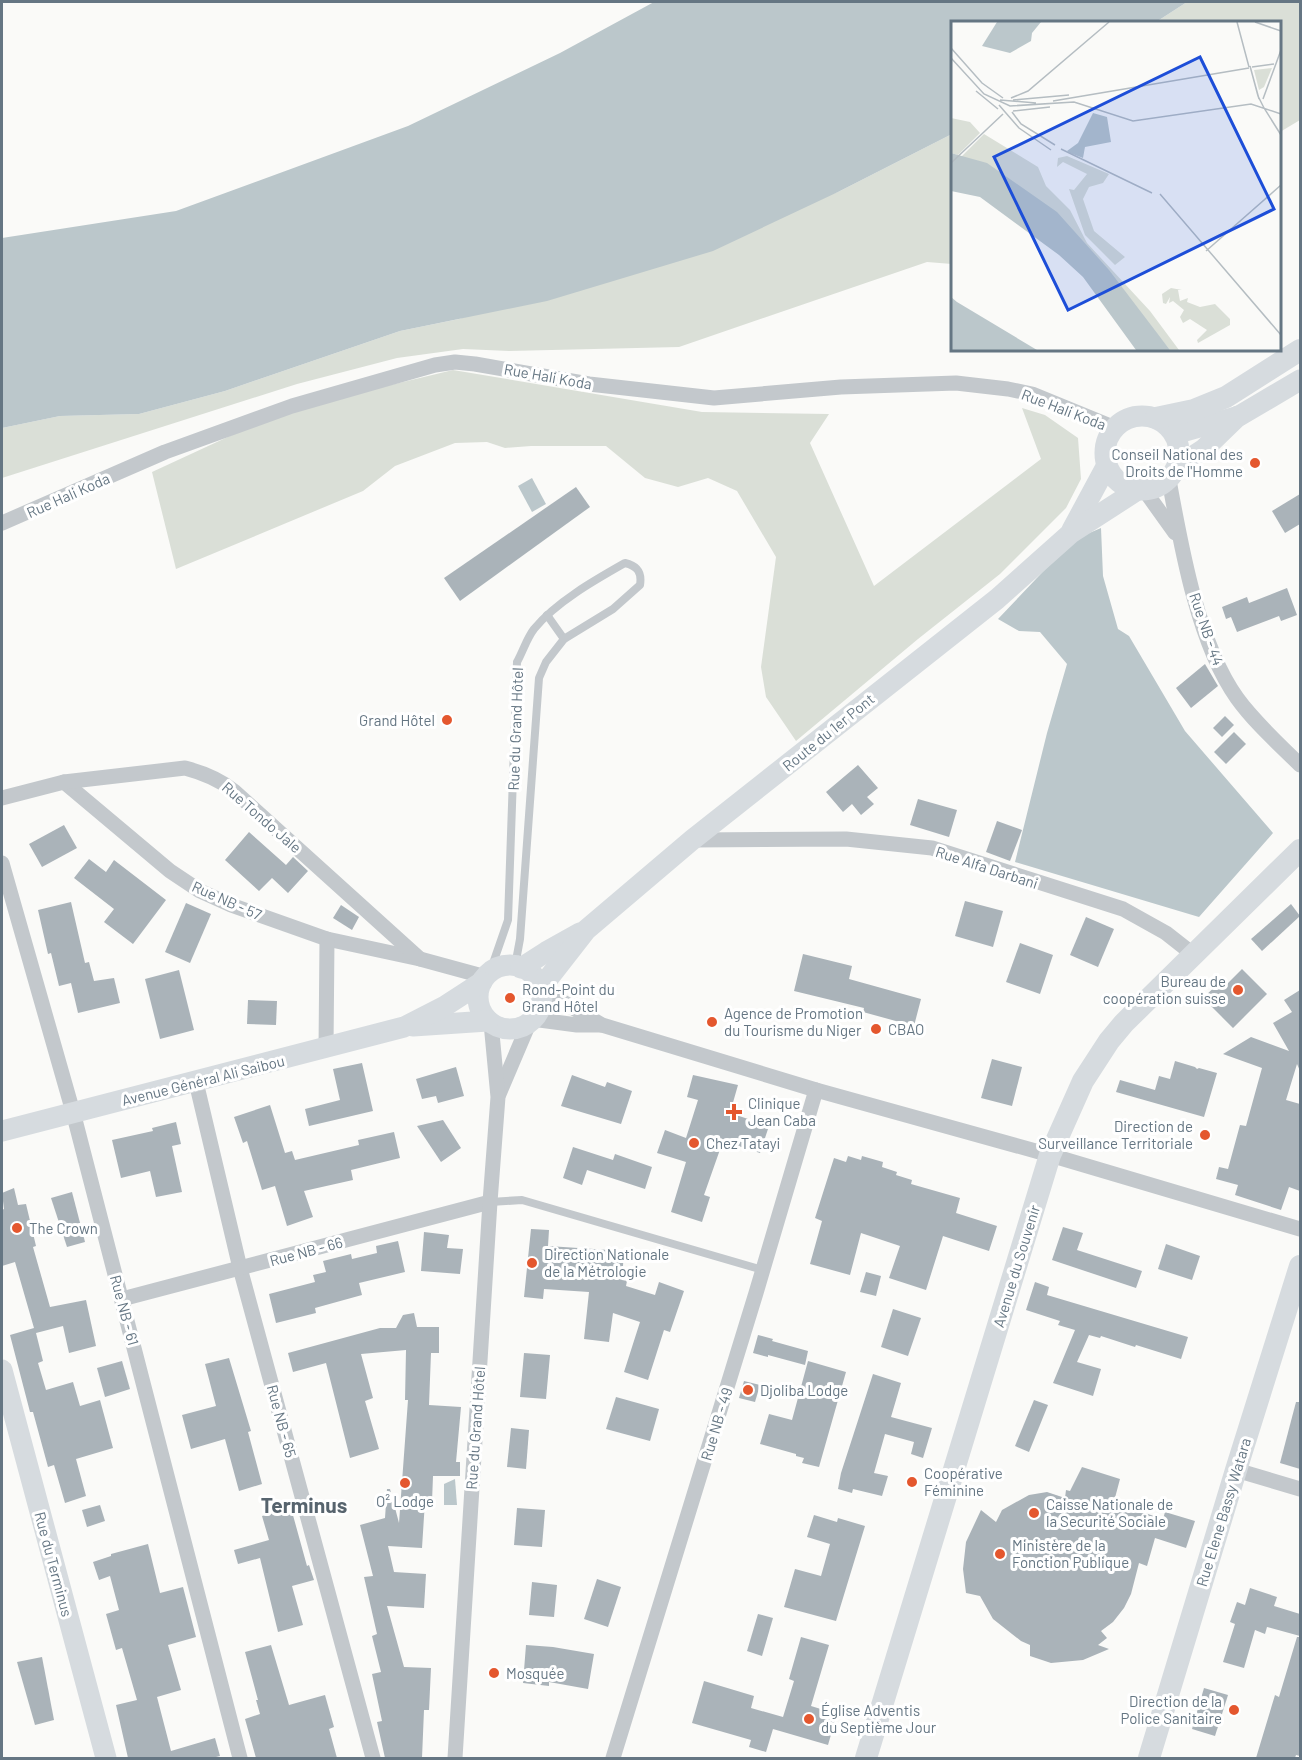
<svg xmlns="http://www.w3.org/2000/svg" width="1302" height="1760" viewBox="0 0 1302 1760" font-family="Barlow,sans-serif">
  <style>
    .green { fill: #dadfd7 }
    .water { fill: #bbc7cb }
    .building { fill: #aab3b9 }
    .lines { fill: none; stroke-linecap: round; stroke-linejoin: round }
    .lane { stroke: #c3c8cc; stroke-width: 8 }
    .street { stroke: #c3c8cc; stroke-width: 15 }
    .secondary { stroke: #d6dbdf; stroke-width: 21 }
    .primary { stroke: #d6dbdf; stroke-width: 22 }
    .poi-dot { fill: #e4572e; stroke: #fff; stroke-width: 2 }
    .labels { text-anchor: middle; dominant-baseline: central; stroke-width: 6; stroke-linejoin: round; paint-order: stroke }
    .street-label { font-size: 15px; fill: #657683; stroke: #fff }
    .poi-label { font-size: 15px; fill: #657683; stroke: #fff; text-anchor: start }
    .district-label { font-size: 21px; font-weight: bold; fill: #57646e; stroke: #fff }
    .inset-road { fill: none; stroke: #b5bdc2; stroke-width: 1.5 }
    .view { fill: #1d4ed8; fill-opacity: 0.15; stroke: #1d4ed8; stroke-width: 3 }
    .inset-edge { fill: none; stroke: #657683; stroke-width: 3 }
  </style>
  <rect width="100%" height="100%" fill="#fafaf8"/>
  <g class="green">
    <polygon points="1187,2 1300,2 1300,120 1280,132 1280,22 1156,22"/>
    <polygon points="952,134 952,264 927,262 679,347 509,351 463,349 397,358 297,384 2,478 2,428 60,416 139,414 225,391 400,331 459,319 838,192"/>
    <polygon points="453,370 702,412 829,414 810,443 874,586 1041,459 1022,408 1045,415 1078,438 1081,479 1066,508 1000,574 918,639 796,741 766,697 761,667 776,557 737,491 708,478 678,487 645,478 606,446 531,446 505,448 487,442 455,443 395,466 363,491 176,569 152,472 245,429 303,406"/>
  </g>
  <g class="water">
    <polygon points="654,2 1187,2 1156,22 952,22 952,134 838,192 713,251 547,301 400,331 225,391 139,414 60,416 2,428 2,238 176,211 408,126 560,53"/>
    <polygon points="532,478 546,504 532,512 518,486"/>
    <polygon points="1101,528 1103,576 1118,629 1129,636 1185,731 1273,833 1199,917 1015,862 1047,733 1067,664 1040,632 1019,631 998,619 1073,540"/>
    <polygon points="455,1479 457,1505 444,1505 444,1484"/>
  </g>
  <g class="building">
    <polygon points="576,487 590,507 460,601 444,578"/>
    <polygon points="1300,494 1300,524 1285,533 1272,511"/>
    <polygon points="1287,588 1297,615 1281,621 1279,616 1237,632 1231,617 1226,619 1222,607 1247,597 1249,603"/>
    <polygon points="1205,664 1218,686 1191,708 1176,688"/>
    <polygon points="1225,716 1234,725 1222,737 1213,728"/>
    <polygon points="1234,732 1246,744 1226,764 1214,752"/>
    <polygon points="858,765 878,788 867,797 874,804 861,815 852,804 843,812 826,792"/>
    <polygon points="918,799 957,810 949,837 910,825"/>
    <polygon points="997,821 1022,830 1010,861 986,852"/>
    <polygon points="64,825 77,848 42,867 29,844"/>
    <polygon points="249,832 286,865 293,857 308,871 288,893 272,878 259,891 225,860"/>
    <polygon points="89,859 106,872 114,860 166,900 133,944 104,922 114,909 74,878"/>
    <polygon points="965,901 1003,911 993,947 955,936"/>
    <polygon points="71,902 85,963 89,962 94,981 114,978 120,1003 78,1013 71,983 59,986 51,953 48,954 38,910"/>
    <polygon points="186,903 211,914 190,963 165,952"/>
    <polygon points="1291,904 1300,916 1262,951 1251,939"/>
    <polygon points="341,905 359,917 352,930 333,918"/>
    <polygon points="1086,917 1114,929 1098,967 1070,955"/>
    <polygon points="1020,943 1053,955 1040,994 1006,982"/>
    <polygon points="803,954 852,966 849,979 921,999 914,1026 863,1012 864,1008 794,991"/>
    <polygon points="1242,969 1267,994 1233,1028 1203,998 1222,980 1227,984"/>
    <polygon points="179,970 194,1030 160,1039 145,979"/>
    <polygon points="1300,990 1300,1071 1297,1064 1286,1100 1300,1104 1300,1191 1289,1187 1281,1210 1235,1195 1238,1185 1216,1179 1219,1167 1228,1169 1240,1125 1246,1126 1262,1068 1223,1054 1251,1037 1289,1051 1273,1023 1292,1012 1284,1000"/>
    <polygon points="248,1000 277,1001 276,1025 247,1024"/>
    <polygon points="992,1059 1022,1067 1012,1106 981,1098"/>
    <polygon points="1175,1061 1195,1067 1197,1069 1199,1068 1217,1073 1204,1117 1116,1092 1120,1080 1155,1090 1159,1076 1170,1079"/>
    <polygon points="362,1063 373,1111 309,1126 305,1109 340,1100 333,1069"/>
    <polygon points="456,1067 464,1096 438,1103 436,1096 422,1099 416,1079"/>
    <polygon points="572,1075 605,1087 607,1082 632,1091 621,1124 561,1106"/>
    <polygon points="693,1075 738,1085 730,1113 769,1126 760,1153 723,1141 704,1195 710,1197 702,1222 671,1212 686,1162 657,1153 665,1130 686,1138 698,1100 687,1097"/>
    <polygon points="270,1105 285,1153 292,1151 295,1160 359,1145 358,1140 394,1132 400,1158 351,1170 353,1180 304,1191 313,1217 287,1226 275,1186 262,1190 247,1141 243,1143 234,1117"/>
    <polygon points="443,1120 461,1148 441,1162 417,1126"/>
    <polygon points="176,1122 181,1144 172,1146 182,1192 156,1197 150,1171 121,1178 112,1140 153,1131 152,1128"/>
    <polygon points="573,1147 613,1160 615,1154 652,1167 645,1189 587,1170 582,1185 563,1178"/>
    <polygon points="848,1156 861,1160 862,1156 883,1162 882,1167 897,1172 896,1175 912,1180 911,1184 960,1198 956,1213 997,1226 989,1251 943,1236 926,1290 889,1278 900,1246 861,1233 850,1275 810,1264 822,1221 815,1218 834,1158 846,1162"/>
    <polygon points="14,1188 18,1205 26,1204 36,1246 33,1247 50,1307 86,1300 96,1346 69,1353 63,1326 36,1333 43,1361 38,1363 46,1390 73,1382 80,1406 100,1400 113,1448 76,1459 86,1496 65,1503 54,1465 48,1467 33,1412 30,1412 10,1335 34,1328 15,1262 2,1266 2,1210 4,1209 2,1193"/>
    <polygon points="72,1192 85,1242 67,1247 51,1198"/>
    <polygon points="1063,1227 1083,1233 1077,1250 1142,1271 1136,1288 1052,1260"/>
    <polygon points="531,1229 549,1230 548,1246 624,1251 622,1280 627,1281 626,1286 655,1295 659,1282 684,1291 670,1332 664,1330 648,1380 624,1372 640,1322 613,1313 609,1342 584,1339 589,1292 544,1289 543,1299 524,1297"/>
    <polygon points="424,1232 449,1235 447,1248 463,1249 460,1274 421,1271"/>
    <polygon points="398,1241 405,1272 359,1283 362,1295 315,1308 316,1313 276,1323 269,1294 315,1282 313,1275 326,1272 323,1261 351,1254 352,1259 377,1253 376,1246"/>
    <polygon points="1166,1244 1200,1256 1192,1280 1158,1269"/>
    <polygon points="866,1272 881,1276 876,1296 860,1292"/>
    <polygon points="1035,1282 1049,1287 1047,1295 1188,1337 1181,1359 1136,1345 1135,1347 1101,1336 1100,1338 1089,1335 1077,1362 1101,1369 1093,1396 1053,1383 1075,1330 1058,1325 1060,1321 1026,1310"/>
    <polygon points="893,1309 921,1318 908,1356 881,1347"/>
    <polygon points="414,1313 417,1327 439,1327 439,1353 431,1353 429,1405 461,1407 456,1462 460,1462 460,1476 433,1476 432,1502 425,1501 422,1548 388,1546 394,1572 426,1574 424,1608 387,1606 404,1667 431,1668 429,1710 424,1710 422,1758 385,1758 377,1722 382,1721 372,1674 381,1672 372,1636 377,1634 364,1577 373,1576 360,1525 385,1518 387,1489 390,1489 399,1523 408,1400 405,1400 406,1350 361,1354 373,1398 365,1401 379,1449 350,1458 326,1363 293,1372 288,1353 380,1328 396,1328 403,1315"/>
    <polygon points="758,1335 773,1339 772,1341 808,1351 805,1365 768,1355 768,1357 753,1353"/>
    <polygon points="524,1353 550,1355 546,1399 520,1397"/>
    <polygon points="229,1358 251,1431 248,1432 262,1484 239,1491 225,1439 191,1449 182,1415 216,1406 205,1364"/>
    <polygon points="122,1361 130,1389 105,1397 97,1368"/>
    <polygon points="808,1361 846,1372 819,1467 802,1463 804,1458 796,1456 796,1454 760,1444 769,1414 792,1420"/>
    <polygon points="873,1374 901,1383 891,1417 932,1428 923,1458 911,1454 914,1442 885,1434 874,1473 888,1476 882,1496 853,1489 852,1493 838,1489 841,1473"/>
    <polygon points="744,1381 760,1385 755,1402 739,1398"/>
    <polygon points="616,1397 659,1409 650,1441 606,1429"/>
    <polygon points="1034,1400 1048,1405 1029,1452 1015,1446"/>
    <polygon points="1296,1402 1300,1402 1300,1469 1280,1463"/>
    <polygon points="511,1428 529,1430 526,1469 507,1467"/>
    <polygon points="1082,1467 1120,1479 1112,1509 1148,1514 1163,1519 1165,1512 1195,1521 1186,1548 1155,1538 1147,1566 1139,1563 1131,1594 1124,1608 1113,1622 1101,1631 1107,1638 1098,1645 1109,1649 1083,1660 1051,1663 1030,1656 1030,1645 1021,1641 993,1619 980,1596 966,1593 963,1569 966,1542 981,1510 996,1522 1002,1510 1029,1495 1047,1492 1065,1498 1066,1490 1070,1491"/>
    <polygon points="100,1505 105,1521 87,1527 82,1510"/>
    <polygon points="291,1508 307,1566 309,1565 314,1580 292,1586 303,1625 278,1632 260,1558 238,1564 234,1550 269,1540 262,1516"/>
    <polygon points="517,1508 545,1510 542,1547 514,1545"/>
    <polygon points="814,1515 837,1522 838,1518 865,1526 836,1621 784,1607 795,1569 821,1576 830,1544 807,1537"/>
    <polygon points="148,1544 160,1593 183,1587 196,1637 168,1645 181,1690 157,1697 171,1751 215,1738 220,1756 212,1758 128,1758 116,1705 137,1700 122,1648 116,1650 106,1614 119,1610 110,1576 99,1580 93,1562 111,1556 111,1554"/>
    <polygon points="597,1579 621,1587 608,1627 584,1619"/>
    <polygon points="532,1582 557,1585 554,1617 529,1615"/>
    <polygon points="1250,1588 1277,1597 1274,1606 1300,1614 1300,1636 1267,1627 1265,1634 1255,1630 1244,1668 1223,1662 1235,1624 1230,1622 1237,1602 1245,1605"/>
    <polygon points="758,1614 773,1618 762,1656 747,1651"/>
    <polygon points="801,1637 829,1645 811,1706 837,1714 828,1745 773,1729 766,1752 749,1747 751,1740 692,1723 704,1681 754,1696 751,1708 783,1717 794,1681 789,1679"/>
    <polygon points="1297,1637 1300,1637 1300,1756 1296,1755 1295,1758 1256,1758 1275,1695 1279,1697"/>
    <polygon points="271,1645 289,1705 325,1695 334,1727 329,1729 337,1758 256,1758 245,1719 260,1714 256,1700 258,1700 245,1652"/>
    <polygon points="526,1645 553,1647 594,1654 588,1689 549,1682 549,1686 523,1683"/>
    <polygon points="42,1657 54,1720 35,1725 17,1662"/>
    <polygon points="1204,1688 1228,1695 1215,1736 1192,1729"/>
  </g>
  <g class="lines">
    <g class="lane">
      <polyline points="547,615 564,639"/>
      <path d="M490 972 508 920 517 662C523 651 527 638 534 629 556 602 595 580 625 563 638 566 642 573 640 585L613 609 564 639 546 662 539 678 520 939 515 966"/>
      <polyline points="490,1202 522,1200 763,1270"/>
    </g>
    <g class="street">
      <path d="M1169 480C1181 546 1198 644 1237 698 1255 723 1279 744 1300 765"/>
      <polyline points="1145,491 1175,533"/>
      <polyline points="2,523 165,452 292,406 435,365 455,362 475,364 589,384 714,398 841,387 956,383 1008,389 1032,394 1115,428"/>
      <polyline points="64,782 170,871 200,891 231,905 327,939 420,959 486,977"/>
      <path d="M2 798 64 782 185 768C204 773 219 779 234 791L420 959"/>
      <polyline points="692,840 846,839 932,848 1123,909 1166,933 1194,955"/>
      <polyline points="2,863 73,1112 240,1758"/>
      <polyline points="541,992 558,999 602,1025 816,1090 1050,1155 1300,1229"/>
      <polyline points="532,1019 577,1025 601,1025"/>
      <polyline points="326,1049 327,939"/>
      <polyline points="196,1082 240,1268 373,1758"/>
      <polyline points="499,1094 530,1021"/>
      <polyline points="122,1299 490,1202"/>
      <polyline points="1236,1470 1300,1489"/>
      <polyline points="455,1758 490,1202 498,1097 491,1023"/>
      <polyline points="613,1758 756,1293 816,1090"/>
    </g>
    <g class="secondary">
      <circle cx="1142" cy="453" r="37"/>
      <polyline points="1175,434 1239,416 1300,380"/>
      <polyline points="1178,466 1204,449 1238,416"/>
      <polyline points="1072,530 1107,465"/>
      <circle cx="510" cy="997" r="32"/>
      <polyline points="521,968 546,952 580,933"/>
      <polyline points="540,989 586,930 692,840 997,599 1071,533 1136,491"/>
      <polyline points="413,1026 488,1021"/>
      <polyline points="2,1131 404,1027 445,1006 482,982"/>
      <polyline points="2,1370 106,1758"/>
    </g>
    <g class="primary">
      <polyline points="1156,418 1194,410 1226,397 1300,350"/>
      <polyline points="866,1758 1050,1155 1083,1081 1109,1041 1124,1023 1300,850"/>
      <polyline points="1149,1758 1236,1470 1300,1266"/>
    </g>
  </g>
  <g class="poi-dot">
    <circle cx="1255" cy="463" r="6"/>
    <circle cx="447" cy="720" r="6"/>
    <circle cx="1238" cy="990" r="6"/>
    <circle cx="510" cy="998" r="6"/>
    <circle cx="712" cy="1022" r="6"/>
    <circle cx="876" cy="1029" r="6"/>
    <path d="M731 1103h6v6h6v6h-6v6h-6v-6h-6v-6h6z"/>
    <circle cx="1205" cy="1135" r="6"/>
    <circle cx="694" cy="1143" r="6"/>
    <circle cx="17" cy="1228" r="6"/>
    <circle cx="532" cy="1263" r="6"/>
    <circle cx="748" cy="1390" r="6"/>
    <circle cx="912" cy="1482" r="6"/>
    <circle cx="405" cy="1483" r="6"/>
    <circle cx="1034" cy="1513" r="6"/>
    <circle cx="1000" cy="1554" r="6"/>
    <circle cx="494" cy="1673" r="6"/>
    <circle cx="1234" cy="1710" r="6"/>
    <circle cx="809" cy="1719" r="6"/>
  </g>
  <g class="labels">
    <g class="street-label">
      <text transform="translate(548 376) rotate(10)">Rue Hali Koda</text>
      <text transform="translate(1064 409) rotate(21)">Rue Hali Koda</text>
      <text transform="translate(68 495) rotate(-24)">Rue Hali Koda</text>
      <text transform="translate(1207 629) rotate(71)">Rue NB - 44</text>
      <text transform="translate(515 729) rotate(-88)">Rue du Grand Hôtel</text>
      <text transform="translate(828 732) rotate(-39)">Route du 1er Pont</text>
      <text transform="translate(262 817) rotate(41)">Rue Tondo Jale</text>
      <text transform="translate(987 867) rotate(18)">Rue Alfa Darbani</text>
      <text transform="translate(227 900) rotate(24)">Rue NB - 57</text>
      <text transform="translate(203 1080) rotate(-14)">Avenue Général Ali Saibou</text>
      <text transform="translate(306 1251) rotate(-15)">Rue NB - 66</text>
      <text transform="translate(1016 1266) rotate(-73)">Avenue du Souvenir</text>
      <text transform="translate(125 1310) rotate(75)">Rue NB - 61</text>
      <text transform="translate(282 1421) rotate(75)">Rue NB - 65</text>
      <text transform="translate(716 1424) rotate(-73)">Rue NB - 49</text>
      <text transform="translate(475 1428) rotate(-86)">Rue du Grand Hôtel</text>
      <text transform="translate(1223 1512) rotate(-73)">Rue Elene Bassy Watara</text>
      <text transform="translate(54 1564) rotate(75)">Rue du Terminus</text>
    </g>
    <g class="poi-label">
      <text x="1243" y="454" text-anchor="end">Conseil National des<tspan x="1243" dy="17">Droits de l'Homme</tspan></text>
      <text x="435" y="720" text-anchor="end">Grand Hôtel</text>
      <text x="1226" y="981" text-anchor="end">Bureau de<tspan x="1226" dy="17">coopération suisse</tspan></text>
      <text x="522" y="989">Rond-Point du<tspan x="522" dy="17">Grand Hôtel</tspan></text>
      <text x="724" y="1013">Agence de Promotion<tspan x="724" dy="17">du Tourisme du Niger</tspan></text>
      <text x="888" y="1029">CBAO</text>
      <text x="748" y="1103">Clinique<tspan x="748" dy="17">Jean Caba</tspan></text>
      <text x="1193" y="1126" text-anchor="end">Direction de<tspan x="1193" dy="17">Surveillance Territoriale</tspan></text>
      <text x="706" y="1143">Chez Tatayi</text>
      <text x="29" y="1228">The Crown</text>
      <text x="544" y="1254">Direction Nationale<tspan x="544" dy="17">de la Métrologie</tspan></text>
      <text x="760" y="1390">Djoliba Lodge</text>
      <text x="924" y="1473">Coopérative<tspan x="924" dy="17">Féminine</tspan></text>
      <text x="405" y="1501" text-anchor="middle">O² Lodge</text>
      <text x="1046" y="1504">Caisse Nationale de<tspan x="1046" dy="17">la Securité Sociale</tspan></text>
      <text x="1012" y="1545">Ministère de la<tspan x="1012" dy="17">Fonction Publique</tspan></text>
      <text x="506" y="1673">Mosquée</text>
      <text x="1222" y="1701" text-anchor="end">Direction de la<tspan x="1222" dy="17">Police Sanitaire</tspan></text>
      <text x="821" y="1710">Église Adventis<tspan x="821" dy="17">du Septième Jour</tspan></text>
    </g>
    <g class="district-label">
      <text x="304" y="1504">Terminus</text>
    </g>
  </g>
  <g transform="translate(951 21)">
    <rect width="330" height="330" fill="#fafaf8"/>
    <path d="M321 47 313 66 308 69 303 49ZM0 97 19 101 29 112 7 134 0 132ZM33 113 87 146 95 165 119 189 136 222 199 290 228 329H219L133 223 10 136ZM116 135 158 153 152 162 138 166 132 178 143 210 174 236 164 244 134 214 118 168 123 169 136 153 112 141 106 146 107 137ZM220 267 231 269H227L229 280 237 277 236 281 249 286 264 283 279 298V304L247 322 246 319 256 309 239 298 232 302 229 296 233 289 222 280 218 282 219 276 215 283 212 282 211 273Z" fill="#dadfd7"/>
    <path d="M46 1H90L81 12 80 20 59 32 31 25ZM142 92 156 96 160 121 134 126 132 137 119 132 116 130 127 122ZM0 132 36 142 106 191 158 249 219 329H185L132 256 108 234 29 176 0 170ZM0 276 6 281 86 329H0Z" fill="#bbc7cb"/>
    <path class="inset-road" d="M286 1 298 46M304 1 330 10M0 27 31 62 52 77M0 37 33 73 59 85 123 81 182 100 300 83 330 93M301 46 323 43M25 70 47 88M60 77 77 70 158 1M308 78 299 45 307 75 313 87 330 114M312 78 330 29M49 79 85 82M62 79 118 74M102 80 298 47M48 84 68 107 100 129M62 90 99 86M61 91 70 103 104 124M110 128 201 172M0 142 52 93M209 173 330 314M255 230 330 164"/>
    <path class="view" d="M249 36 323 188 117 289 43 136Z"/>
    <rect width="330" height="330" class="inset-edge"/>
  </g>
  <rect width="1302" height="1760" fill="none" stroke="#657683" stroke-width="6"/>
</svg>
